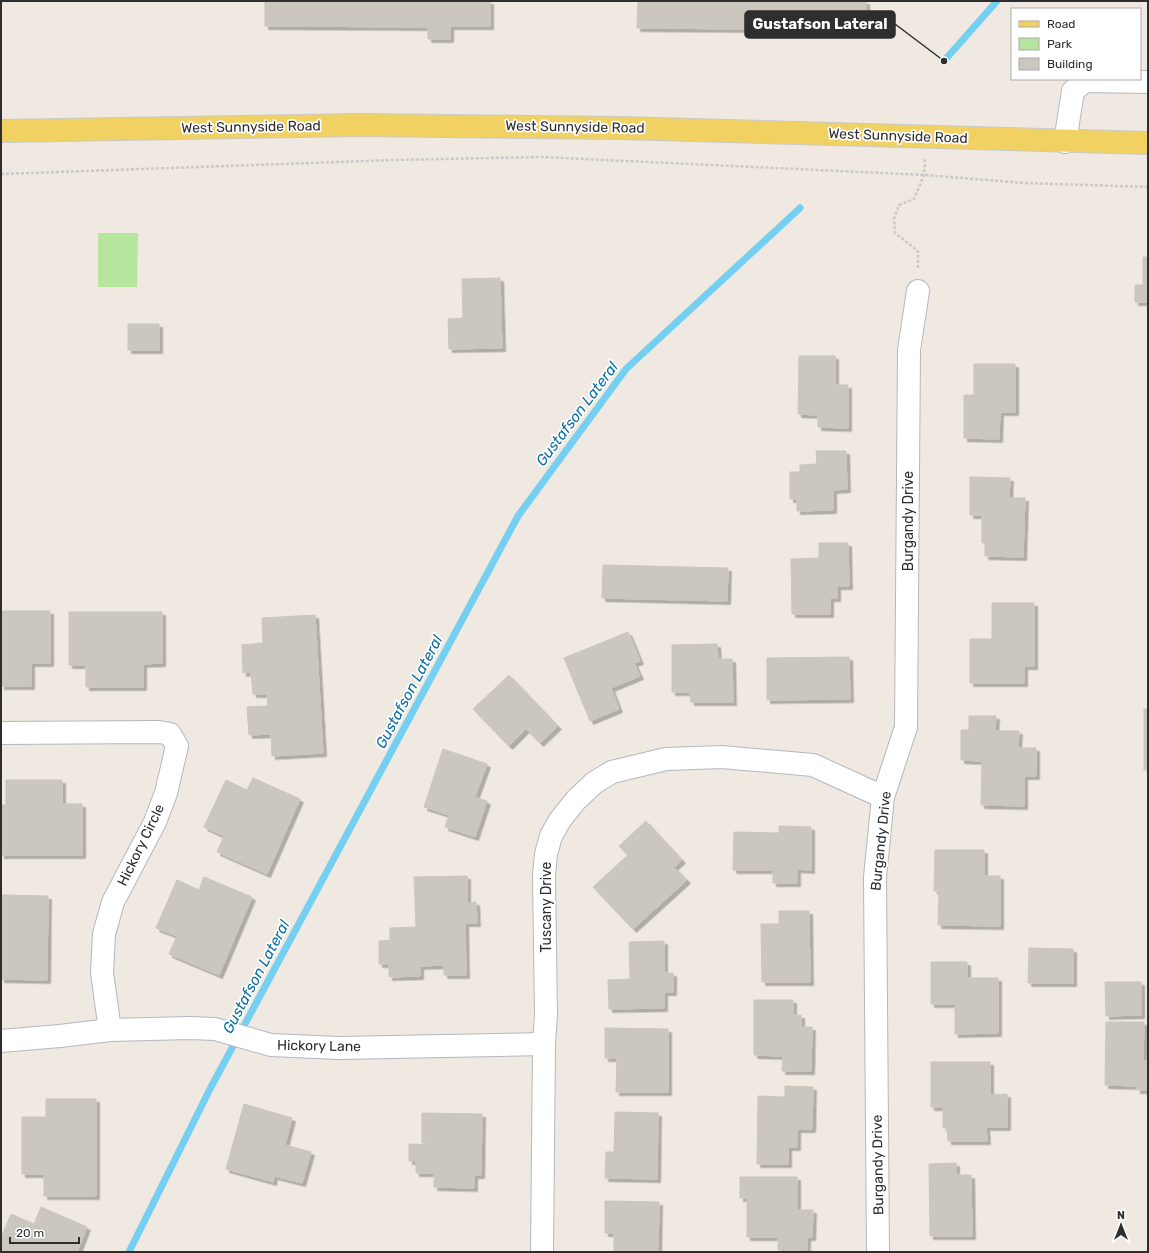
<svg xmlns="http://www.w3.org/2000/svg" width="1149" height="1253" viewBox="0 0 1149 1253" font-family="Rubik,sans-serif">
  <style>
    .green { fill: #b6e59e }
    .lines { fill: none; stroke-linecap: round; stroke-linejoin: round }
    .stream { stroke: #75cff0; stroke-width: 7 }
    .building { fill: #cbc7bf; stroke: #cbc5ba; filter: url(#shadow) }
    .minor-casing { stroke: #b4b7c1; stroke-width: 24 }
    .major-casing { stroke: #c9c9c9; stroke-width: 24 }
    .path { stroke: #c9c9c9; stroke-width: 2.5; stroke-dasharray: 3 2; stroke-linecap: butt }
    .minor { stroke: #fff; stroke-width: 22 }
    .major { stroke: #f2d163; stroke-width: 22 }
    .labels { text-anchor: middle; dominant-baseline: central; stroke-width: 3.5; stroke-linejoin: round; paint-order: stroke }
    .street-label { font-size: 14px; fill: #2e2e2e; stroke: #fff }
    .water-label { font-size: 15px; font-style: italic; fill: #0d6fa3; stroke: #fff }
    .leader { fill: none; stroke: #2e2e2e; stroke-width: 1.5 }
    .callout-dot { fill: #2e2e2e; stroke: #fff; stroke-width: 1.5 }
    .callout { fill: #2e2e2e; stroke: #2e2e2e; stroke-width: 1.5 }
    .callout-label { font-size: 15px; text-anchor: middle; font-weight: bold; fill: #fff }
  </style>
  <defs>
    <filter id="shadow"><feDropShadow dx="3.5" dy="3.5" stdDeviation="0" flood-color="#0004"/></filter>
  </defs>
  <rect width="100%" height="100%" fill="#efe9e1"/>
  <polygon class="green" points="98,233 138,233 137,287 98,287"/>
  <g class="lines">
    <g class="stream">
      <polyline points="944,61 997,1"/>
      <polyline points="129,1252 210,1089 518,516 626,369 800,208"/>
    </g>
  </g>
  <g class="building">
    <polygon points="265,1 490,1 490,26 450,26 450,39 428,39 428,27 265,26"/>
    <polygon points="638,1 866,1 866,30 637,28"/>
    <polygon points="1143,257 1148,257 1148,302 1135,302 1135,285 1143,285"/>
    <polygon points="500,278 502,348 449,349 448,319 463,318 462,279"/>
    <rect x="128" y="324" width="31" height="26"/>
    <polygon points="799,356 835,356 835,385 848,385 848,428 818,427 818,415 798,414"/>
    <polygon points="974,364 1015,364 1015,412 1000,412 999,439 964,438 964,395 974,395"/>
    <polygon points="816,451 846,451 847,489 833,490 833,510 797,511 797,499 790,499 790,472 800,472 800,465 817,464"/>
    <polygon points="970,477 1010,478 1009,498 1025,498 1023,557 985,556 985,543 982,543 982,515 970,515"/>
    <polygon points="819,543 848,543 849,586 837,586 837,598 830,598 830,614 792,614 791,559 819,558"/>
    <polygon points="603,565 728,568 727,601 602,598"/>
    <polygon points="992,603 1034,603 1034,666 1024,666 1024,683 970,683 970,639 992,639"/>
    <polygon points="1,611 50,611 50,663 31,663 31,686 1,686"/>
    <polygon points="69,612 162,612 162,663 143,664 143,687 86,687 86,665 69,665"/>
    <polygon points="315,615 323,753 272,756 271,734 249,735 247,707 268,706 267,694 253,694 251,672 243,673 242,645 263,643 262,618"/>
    <polygon points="628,632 640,661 634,663 640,676 611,688 619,709 590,721 564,658"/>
    <polygon points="717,644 718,659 732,659 733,702 691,702 690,692 672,692 672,645"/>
    <polygon points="849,657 850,699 767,700 767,658"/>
    <polygon points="509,675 558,726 540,743 526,729 509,746 473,709"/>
    <rect x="1144" y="709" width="4" height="61"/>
    <polygon points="969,716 996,716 995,731 1019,731 1018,748 1036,748 1036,776 1024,776 1024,806 981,805 982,761 961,760 961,730 969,730"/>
    <polygon points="443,749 487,764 475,797 487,801 475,837 445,827 449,815 424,807"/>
    <polygon points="253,778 300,799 267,874 217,852 224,836 204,827 226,780 247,790"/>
    <polygon points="6,780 62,780 62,804 82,804 82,855 1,855 1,805 6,805"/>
    <polygon points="646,821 682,860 674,867 687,880 633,929 593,887 628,855 619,846"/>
    <polygon points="779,826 811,827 811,870 797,869 797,883 773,883 773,870 733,870 734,832 779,833"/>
    <polygon points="935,850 984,850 984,876 1000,876 1000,926 938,925 939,891 934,891"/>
    <polygon points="467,876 467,903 476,902 477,923 465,923 466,975 444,975 444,965 420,966 420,976 389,977 389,964 379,964 379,941 390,940 390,928 416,927 414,877"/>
    <polygon points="204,877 252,897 219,975 169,954 177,936 156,928 177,880 199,890"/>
    <polygon points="1,895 48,896 47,980 1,979"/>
    <polygon points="779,911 809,911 810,982 762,982 761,924 779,924"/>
    <polygon points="664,941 664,973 673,973 673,992 664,992 664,1008 609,1009 608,980 630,979 629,942"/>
    <polygon points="1029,948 1073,949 1073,983 1028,983"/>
    <polygon points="931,962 967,962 967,978 998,978 998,1033 955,1034 955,1004 931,1004"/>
    <polygon points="1105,982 1141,982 1141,1015 1106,1016"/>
    <polygon points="754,1000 793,1000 793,1015 801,1015 801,1027 812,1027 811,1071 782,1071 783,1056 754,1055"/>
    <polygon points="1106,1022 1144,1022 1143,1061 1148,1061 1148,1090 1137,1090 1137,1086 1105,1085"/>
    <polygon points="605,1028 668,1029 668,1092 616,1092 617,1058 605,1058"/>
    <polygon points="931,1062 990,1062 990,1095 1007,1094 1007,1127 986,1127 987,1141 948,1141 947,1128 943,1128 943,1107 931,1107"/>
    <polygon points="785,1086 813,1087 812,1129 797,1129 797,1147 788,1147 788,1164 757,1164 758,1096 785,1097"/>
    <polygon points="46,1099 96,1099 96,1196 44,1196 44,1174 22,1174 22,1117 46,1117"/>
    <polygon points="244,1104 292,1118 285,1145 311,1152 302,1183 274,1176 273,1182 226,1169"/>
    <polygon points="615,1112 658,1113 657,1179 605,1178 606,1152 614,1152"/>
    <polygon points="422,1113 482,1114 481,1175 474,1175 474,1188 434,1187 435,1143 422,1143"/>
    <polygon points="409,1144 434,1145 433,1173 416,1173 416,1161 409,1161"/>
    <polygon points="956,1163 956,1175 971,1175 972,1236 930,1236 929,1164"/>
    <polygon points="740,1177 797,1177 797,1210 813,1210 812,1237 807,1237 807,1250 778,1250 778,1237 747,1237 747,1198 740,1198"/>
    <polygon points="605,1201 659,1202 658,1252 614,1252 614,1233 605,1233"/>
    <polygon points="41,1207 87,1227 77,1252 1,1252 1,1238 11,1214 34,1224"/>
  </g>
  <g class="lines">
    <defs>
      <g id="minor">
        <polyline points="1065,142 1073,91 1085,81 1148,82"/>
        <polyline points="1,733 159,732 170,734 177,746 166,793 155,822 113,902 104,934 102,973 110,1030"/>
        <polyline points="1,1041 60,1036 110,1030 190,1028 215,1029 271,1045 339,1048 544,1044"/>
        <polyline points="542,1252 544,1044 546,1014 544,876 546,854 551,836 560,820 576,800 594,783 612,772 666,759 722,757 813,765 883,797"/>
        <polyline points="878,1252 875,877 883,797 906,727 909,350 918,291"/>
      </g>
      <polyline id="major" points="1,131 359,125 621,128 1148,143"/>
    </defs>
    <use href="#minor" class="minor-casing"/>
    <use href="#major" class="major-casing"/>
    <g class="path">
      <polyline points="1,174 394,160 541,157 924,175 1025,183 1148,187"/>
      <polyline points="918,268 918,251 895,233 894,219 899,205 914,199 924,175 925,159"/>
    </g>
    <use href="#minor" class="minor"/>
    <use href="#major" class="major"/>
  </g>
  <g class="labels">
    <g class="street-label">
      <text transform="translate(251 127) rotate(-1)">West Sunnyside Road</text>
      <text transform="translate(575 127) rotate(1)">West Sunnyside Road</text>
      <text transform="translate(898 136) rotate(2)">West Sunnyside Road</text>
      <text transform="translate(908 521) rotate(-90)">Burgandy Drive</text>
      <text transform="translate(881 841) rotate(-84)">Burgandy Drive</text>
      <text transform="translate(141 845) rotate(-64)">Hickory Circle</text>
      <text transform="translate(546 907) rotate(-90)">Tuscany Drive</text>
      <text transform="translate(319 1046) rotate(1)">Hickory Lane</text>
      <text transform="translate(878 1165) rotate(-91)">Burgandy Drive</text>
    </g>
    <g class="water-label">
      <text transform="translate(577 414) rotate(-53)">Gustafson Lateral</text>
      <text transform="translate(409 692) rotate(-62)">Gustafson Lateral</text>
      <text transform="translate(256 977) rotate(-62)">Gustafson Lateral</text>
    </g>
  </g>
  <path class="leader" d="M944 61L895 24"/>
  <circle class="callout-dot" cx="944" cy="61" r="4"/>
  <rect class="callout" x="745" y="11" width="150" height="27" rx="4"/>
  <g class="callout-label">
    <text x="820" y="29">Gustafson Lateral</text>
  </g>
  <rect width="1149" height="1253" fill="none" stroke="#2e2e2e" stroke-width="4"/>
  <rect x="1011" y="8" width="130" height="72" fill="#ffffff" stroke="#ababab"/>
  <rect x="1019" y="21" width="20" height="6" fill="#f2d163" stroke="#ababab"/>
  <text x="1047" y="28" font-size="12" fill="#2e2e2e">Road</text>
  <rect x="1019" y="38" width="20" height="12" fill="#b6e59e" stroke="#ababab"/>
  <text x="1047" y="48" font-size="12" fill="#2e2e2e">Park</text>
  <rect x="1019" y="58" width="20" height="12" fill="#cbc7bf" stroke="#ababab"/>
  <text x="1047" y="68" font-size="12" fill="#2e2e2e">Building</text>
  <g transform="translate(1121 1225)" stroke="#ffffff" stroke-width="3" paint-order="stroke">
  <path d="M0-3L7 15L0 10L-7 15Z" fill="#2e2e2e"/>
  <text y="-6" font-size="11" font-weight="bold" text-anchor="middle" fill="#2e2e2e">N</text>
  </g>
  <path d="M10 1237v6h69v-6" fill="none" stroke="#2e2e2e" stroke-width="2"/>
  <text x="16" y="1237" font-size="12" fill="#2e2e2e" stroke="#ffffff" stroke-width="3" paint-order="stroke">20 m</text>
</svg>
